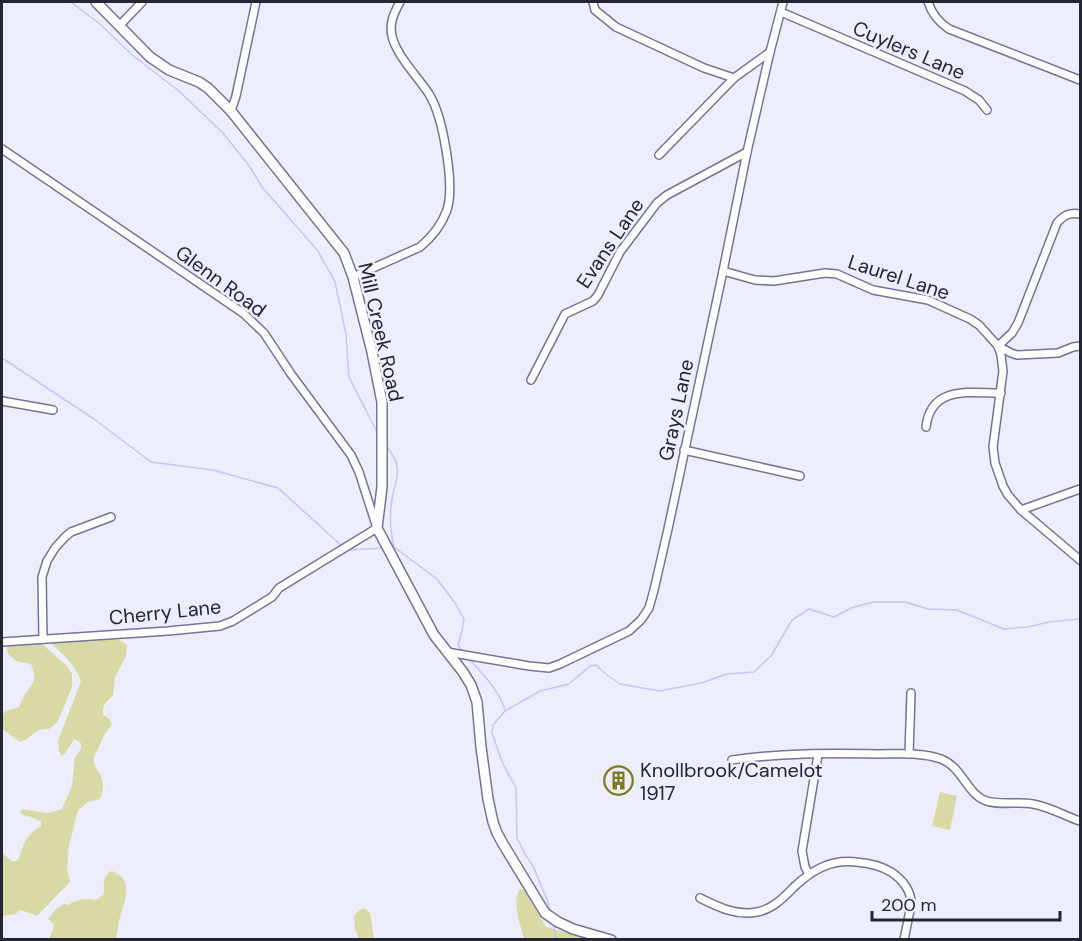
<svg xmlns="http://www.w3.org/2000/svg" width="1082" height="941" viewBox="0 0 1082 941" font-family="'DM Sans',sans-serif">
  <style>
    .green { fill: #d9d9a5 }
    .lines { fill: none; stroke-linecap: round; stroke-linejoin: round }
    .stream { stroke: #c0c6fe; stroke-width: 1.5 }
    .street-casing { stroke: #727595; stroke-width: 10 }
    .secondary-casing { stroke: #727595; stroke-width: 12 }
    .street { stroke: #fff; stroke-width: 7 }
    .secondary { stroke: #fff; stroke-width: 9 }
    .labels { text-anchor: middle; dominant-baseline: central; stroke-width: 5; stroke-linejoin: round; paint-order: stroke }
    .street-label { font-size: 20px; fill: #242633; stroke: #edeefd }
    .poi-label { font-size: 20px; fill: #242633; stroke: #edeefd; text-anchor: start }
  </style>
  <rect width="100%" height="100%" fill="#edeefd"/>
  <g class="green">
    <path d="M106 639C115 639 120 639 127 645L126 656 115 677 113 696C106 701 102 706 103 715L110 719 112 725C103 734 103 738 98 749 97 752 94 755 94 758 92 772 110 775 100 799L88 802 78 810 69 845 67 869 70 882 37 916 21 910 15 914 2 916V852C21 875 19 850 26 840 29 834 36 829 41 826V821L24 815 20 813 22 809 47 813 62 809 72 786 75 757 81 749V743L74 739 65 754 62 756 59 752 58 741 81 681C75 665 64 655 51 643Z"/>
    <path d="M42 644 68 667 72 674V687L57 723 49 729C35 727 32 739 20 742L2 729V716L5 711 19 707C21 702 23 697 26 693 35 680 37 680 31 664L16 661 8 654 7 649 8 646Z"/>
    <polygon points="940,792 957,796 950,830 932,826"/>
    <path d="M112 871C136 880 124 902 119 921 118 927 117 933 116 939H49L54 926 53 923 48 919 56 909 64 904 68 905C78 899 84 898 95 900L104 894C104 884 102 875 112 871Z"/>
    <path d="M520 889 524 890 546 927 590 939H524C521 926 511 901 520 889Z"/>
    <polygon points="364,908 370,913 374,939 359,939 355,929 354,916 359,910"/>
  </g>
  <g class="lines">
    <g class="stream">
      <polyline points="71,2 100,24 131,54 180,92 223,133 250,167 262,187 318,251 335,282 346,334 349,377 378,434"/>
      <polyline points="2,358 94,419 151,462 213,470 278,488 341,545"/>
      <path d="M386 445C389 450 394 456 396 462 400 474 395 483 393 494 389 512 390 530 394 547L437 579 455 603 464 619 462 631 458 645 463 652"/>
      <polyline points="347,550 384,548"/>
      <path d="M468 658C483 675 498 688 505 710"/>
      <polyline points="550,912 548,902 533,866 525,854 517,838 516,788 503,764 492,733 493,725 505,711 540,691 569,684 590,666 596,665 607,675 620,684 660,691 701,683 727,674 754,672 771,656 792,620 809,609 834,617 851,608 873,602 905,602 928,609 957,610 1004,629 1028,627 1049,622 1080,619"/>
      <polyline points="553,923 556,940"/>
    </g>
    <defs>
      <g id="street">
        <polyline points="593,2 595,10 616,27 704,68 734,78 770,52"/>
        <path d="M928 2C932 14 938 22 949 29L1080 80"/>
        <polyline points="781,12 965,91 979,100 987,110"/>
        <polyline points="119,26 142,2"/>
        <polyline points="231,111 236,96 256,2"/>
        <polyline points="2,149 243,313 264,333 291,374 351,455 359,472 377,528 279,588 272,597 233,621 220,626 168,631 2,642"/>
        <polyline points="659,155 734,78"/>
        <polyline points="723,271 755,280 774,281 825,273 837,274 873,290 928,300 970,319 979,325 998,346 1001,355 1003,371 993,447 995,463 1003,486 1008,495 1021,510 1080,489"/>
        <path d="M353 277 420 247C432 237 442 224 447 210 455 185 443 116 429 94 418 77 396 55 392 36 389 23 394 13 400 2"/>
        <path d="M998 346 1012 333 1018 323 1057 223C1064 215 1070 212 1080 214"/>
        <polyline points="998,346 1011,353 1017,355 1058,353 1073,347 1080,346"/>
        <polyline points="531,380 565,314 593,301 598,295 620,252 657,203 667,195 747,152"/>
        <polyline points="2,401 53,410"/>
        <path d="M926 427C931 385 970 393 1001 393"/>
        <polyline points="684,450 800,476"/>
        <polyline points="1021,510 1080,560"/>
        <polyline points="43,639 42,577 47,561 55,548 65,537 71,532 111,517"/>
        <polyline points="447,652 529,666 549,668 560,664 629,631 641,620 649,608 654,590 668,529 723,271 747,152 770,52 783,2"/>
        <polyline points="909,754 911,693"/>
        <path d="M732 760C780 753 829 753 878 754 898 754 922 752 941 759 962 767 967 793 984 800 997 806 1019 801 1033 804 1050 807 1065 816 1080 821"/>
        <polyline points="809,874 805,867 802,851 818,755"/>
        <path d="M700 898C718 907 736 916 757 912 773 909 783 898 794 887 812 870 831 859 856 862 868 863 880 865 891 872 902 879 912 891 911 905L904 940"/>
      </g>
      <polyline id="secondary" points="96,2 150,57 169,70 199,82 208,88 231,111 344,253 353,277 372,352 382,402 382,487 377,528 434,635 463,672 471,685 477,702 481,747 488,799 493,822 497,833 503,844 545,913 558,922 573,929 611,940"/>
    </defs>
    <use href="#street" class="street-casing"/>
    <use href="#secondary" class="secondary-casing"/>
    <use href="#street" class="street"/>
    <use href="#secondary" class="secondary"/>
  </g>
  <defs>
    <symbol id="building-ring" viewBox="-11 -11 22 22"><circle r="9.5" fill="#edeefd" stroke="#7d7a21" stroke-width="1.5"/><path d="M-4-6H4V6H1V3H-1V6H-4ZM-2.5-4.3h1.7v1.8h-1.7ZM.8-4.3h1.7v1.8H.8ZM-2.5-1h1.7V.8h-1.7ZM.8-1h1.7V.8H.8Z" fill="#7d7a21"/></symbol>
  </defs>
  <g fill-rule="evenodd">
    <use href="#building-ring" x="602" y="764" width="33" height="33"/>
  </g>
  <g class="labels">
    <g class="street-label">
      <text transform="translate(909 50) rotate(23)">Cuylers Lane</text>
      <text transform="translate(610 243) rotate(-56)">Evans Lane</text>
      <text transform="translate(899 277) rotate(18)">Laurel Lane</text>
      <text transform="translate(221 281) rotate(36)">Glenn Road</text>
      <text transform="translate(381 332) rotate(77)">Mill Creek Road</text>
      <text transform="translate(676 410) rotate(-78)">Grays Lane</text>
      <text transform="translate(165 612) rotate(-6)">Cherry Lane</text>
    </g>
    <g class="poi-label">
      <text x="640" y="770">Knollbrook/Camelot<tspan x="640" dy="23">1917</tspan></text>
    </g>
  </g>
  <rect width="1082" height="941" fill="none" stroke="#242633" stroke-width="6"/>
  <path d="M872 911v9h188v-9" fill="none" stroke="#242633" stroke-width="3"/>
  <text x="881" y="911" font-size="18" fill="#242633" stroke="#edeefd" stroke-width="4.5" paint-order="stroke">200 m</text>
</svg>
